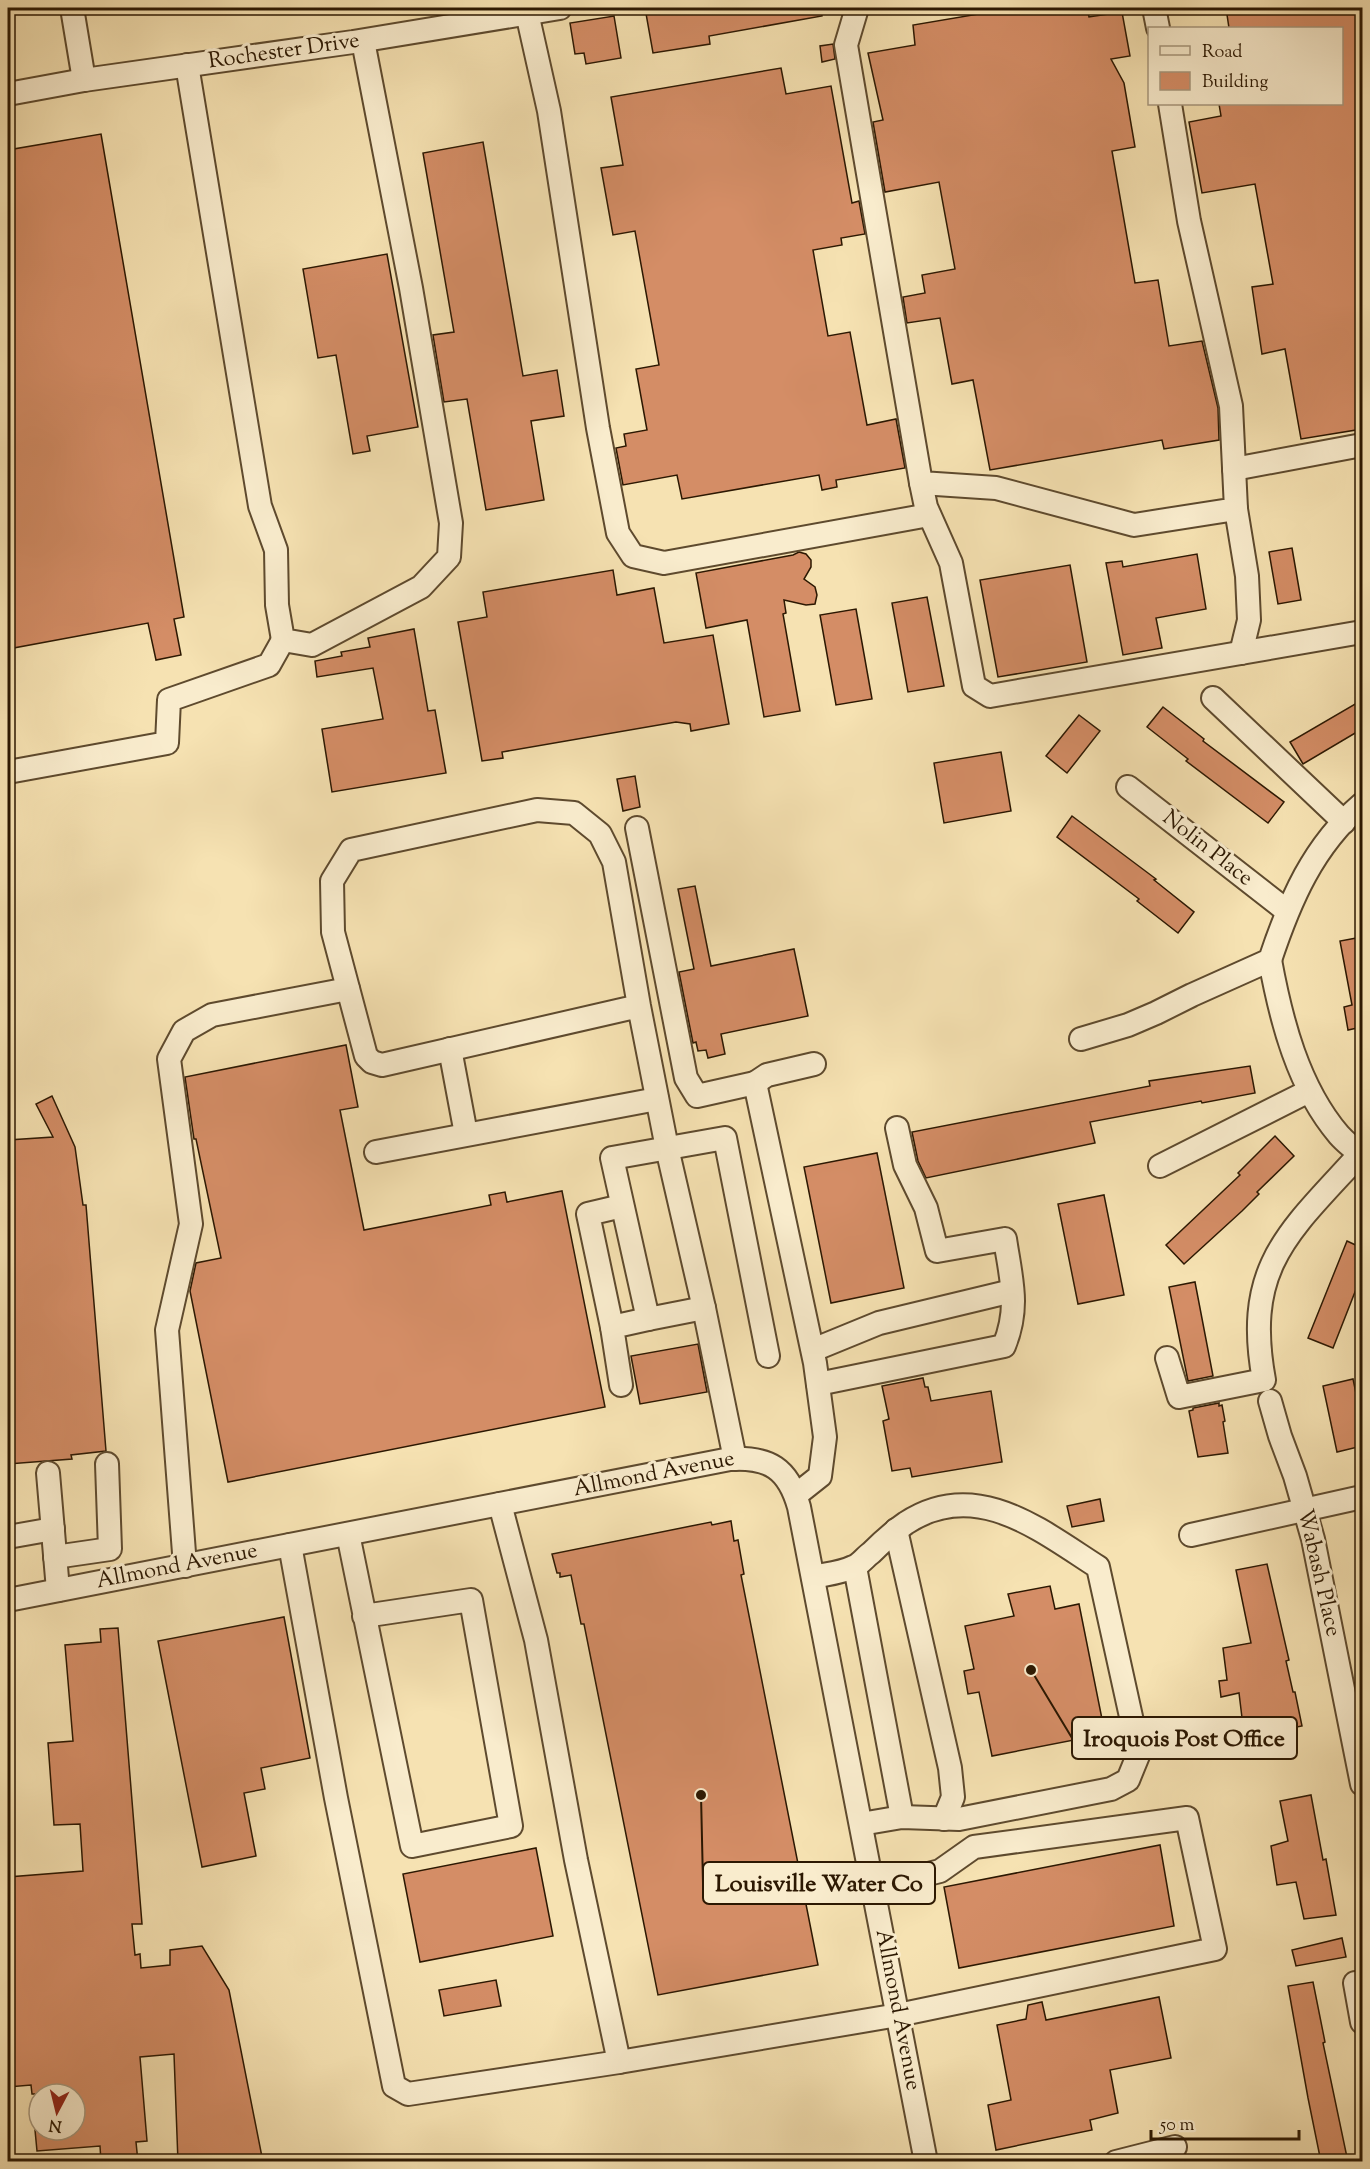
<svg xmlns="http://www.w3.org/2000/svg" width="1370" height="2169" viewBox="0 0 1370 2169" font-family="'Sorts Mill Goudy',serif">
  <style>
    .building { fill: #d48d66; stroke: #2c1802; stroke-width: 1.5 }
    .lines { fill: none; stroke-linecap: round; stroke-linejoin: round }
    .minor-casing { stroke: #5e4a2e; stroke-width: 26 }
    .minor { stroke: #f9eccd; stroke-width: 22 }
    .labels { text-anchor: middle; dominant-baseline: central; stroke-width: 6; stroke-linejoin: round; paint-order: stroke }
    .street-label { font-size: 22px; fill: #2c1802; stroke: #f9eccd }
    .leader { fill: none; stroke: #2c1802; stroke-width: 2 }
    .callout-dot { fill: #2c1802; stroke: #f9eccd; stroke-width: 2 }
    .callout { fill: #f9eccd; stroke: #2c1802; stroke-width: 2 }
    .callout-label { font-size: 24px; text-anchor: middle; font-weight: bold; fill: #2c1802 }
  </style>
  <rect width="100%" height="100%" fill="#f6e2b2"/>
  <filter id="stains"><feTurbulence type="fractalNoise" baseFrequency=".00333" numOctaves="4"/><feColorMatrix values="0 0 0 0 .2 0 0 0 0 .09 0 0 0 0 .02 0 0 0 .5 -.17"/></filter>
  <radialGradient id="worn" r=".72"><stop offset=".6" stop-color="#630" stop-opacity="0"/><stop offset="1" stop-color="#630" stop-opacity=".3"/></radialGradient>
  <g class="building">
    <polygon points="645,8 821,8 822,16 709,36 710,44 653,53"/>
    <polygon points="1014,8 1087,8 1089,17 1122,12 1130,56 1111,59 1124,83 1135,147 1112,151 1135,283 1158,280 1169,346 1202,341 1218,408 1219,440 1164,449 1162,440 990,470 973,380 952,384 940,318 907,323 903,297 925,293 922,275 955,269 939,182 885,192 873,122 883,120 868,53 915,45 913,25"/>
    <polygon points="1226,8 1362,8 1362,429 1301,439 1285,349 1262,354 1252,287 1273,284 1255,184 1202,193 1189,122 1221,116 1219,104 1341,104 1341,28 1229,28"/>
    <polygon points="614,16 621,58 586,64 584,53 575,54 570,23"/>
    <polygon points="833,44 835,59 822,62 820,46"/>
    <polygon points="781,68 786,94 831,86 852,203 859,201 865,234 841,238 842,245 813,250 828,336 850,332 867,425 896,419 905,468 836,480 837,487 822,490 819,475 682,499 677,475 623,485 616,448 626,446 624,434 647,430 636,369 659,365 635,231 613,235 601,168 623,165 611,97"/>
    <polygon points="101,134 184,617 174,619 181,655 156,660 148,623 8,649 8,150"/>
    <polygon points="483,142 523,376 557,370 564,416 531,421 544,500 486,510 467,399 444,402 433,335 454,332 423,153"/>
    <polygon points="387,254 418,427 367,436 370,451 353,454 336,355 318,358 303,269"/>
    <polygon points="1292,548 1301,600 1278,604 1269,552"/>
    <polygon points="799,552 806,554 811,560 811,567 804,579 815,587 817,595 815,604 806,605 784,600 786,613 783,614 800,711 764,717 747,620 706,628 696,573 793,555"/>
    <polygon points="1197,554 1206,609 1156,618 1162,648 1123,655 1106,563 1122,561 1123,567"/>
    <polygon points="1070,565 1087,662 998,677 980,580"/>
    <polygon points="613,570 617,595 654,588 664,643 713,635 729,724 691,731 690,724 676,722 502,752 503,758 482,761 458,622 487,617 483,592"/>
    <polygon points="927,597 944,686 908,692 892,603"/>
    <polygon points="856,609 872,699 836,705 820,615"/>
    <polygon points="414,629 428,711 435,710 446,773 332,792 322,729 383,719 373,668 317,677 315,661 342,656 341,652 370,647 368,638"/>
    <polygon points="1362,700 1362,729 1303,764 1290,742"/>
    <polygon points="1163,707 1204,739 1203,741 1284,802 1268,823 1186,761 1188,759 1147,727"/>
    <polygon points="1079,715 1100,731 1067,773 1046,756"/>
    <polygon points="1001,752 1011,811 944,823 934,763"/>
    <polygon points="635,776 640,807 623,811 617,779"/>
    <polygon points="1072,816 1156,879 1154,880 1194,912 1178,933 1137,901 1139,899 1057,837"/>
    <polygon points="695,886 711,966 794,949 808,1016 721,1034 725,1054 708,1058 706,1050 698,1051 696,1042 693,1043 679,972 694,969 678,889"/>
    <polygon points="1362,937 1362,1027 1348,1030 1344,1007 1352,1005 1340,941"/>
    <polygon points="346,1045 358,1107 340,1110 364,1230 491,1205 489,1195 505,1192 507,1202 562,1191 605,1407 228,1482 190,1291 196,1263 221,1258 196,1139 194,1139 185,1077"/>
    <polygon points="1250,1066 1255,1093 1202,1103 1201,1101 1090,1122 1095,1143 926,1178 918,1161 912,1132 1150,1086 1149,1081"/>
    <polygon points="52,1096 75,1147 83,1205 86,1205 106,1451 71,1455 72,1459 8,1464 8,1140 53,1137 36,1104"/>
    <polygon points="1275,1136 1294,1156 1257,1192 1259,1194 1242,1211 1184,1264 1166,1245 1240,1175 1238,1173"/>
    <polygon points="877,1153 904,1288 831,1303 804,1167"/>
    <polygon points="1104,1195 1124,1295 1078,1304 1058,1204"/>
    <polygon points="1347,1241 1362,1248 1362,1274 1333,1348 1308,1338"/>
    <polygon points="1195,1282 1213,1376 1188,1381 1169,1287"/>
    <polygon points="698,1344 707,1392 640,1404 631,1356"/>
    <polygon points="923,1378 925,1387 928,1387 931,1401 991,1391 1002,1462 912,1477 910,1468 892,1471 883,1421 889,1419 882,1386"/>
    <polygon points="1353,1379 1362,1422 1362,1446 1337,1452 1323,1386"/>
    <polygon points="1219,1403 1219,1406 1222,1405 1225,1421 1223,1422 1228,1453 1198,1457 1189,1411 1193,1410 1193,1408"/>
    <polygon points="1100,1499 1104,1521 1072,1527 1067,1506"/>
    <polygon points="731,1521 734,1541 738,1540 744,1574 741,1575 818,1965 658,1995 584,1624 581,1624 571,1575 560,1577 560,1573 557,1573 552,1554 711,1522 712,1525"/>
    <polygon points="1267,1564 1289,1660 1286,1661 1293,1692 1295,1692 1302,1726 1271,1732 1269,1722 1243,1726 1239,1693 1221,1697 1219,1681 1227,1680 1223,1648 1251,1643 1236,1570"/>
    <polygon points="1050,1586 1055,1609 1079,1604 1105,1734 992,1756 979,1692 968,1694 964,1671 974,1669 965,1626 1014,1616 1008,1594"/>
    <polygon points="284,1617 310,1758 261,1768 265,1789 244,1793 256,1856 202,1867 158,1641"/>
    <polygon points="118,1628 142,1924 132,1924 135,1955 140,1954 141,1968 170,1965 170,1950 202,1946 229,1990 263,2162 178,2162 174,2054 140,2057 147,2141 136,2142 138,2162 101,2162 100,2146 37,2151 35,2130 75,2130 75,2094 32,2094 31,2085 8,2087 8,1877 83,1871 80,1824 54,1825 48,1743 73,1741 65,1645 101,1642 100,1629"/>
    <polygon points="1311,1795 1323,1860 1326,1859 1336,1915 1304,1919 1296,1882 1277,1885 1271,1846 1288,1841 1280,1801"/>
    <polygon points="1160,1845 1174,1926 959,1968 944,1887"/>
    <polygon points="536,1848 553,1936 420,1962 403,1874"/>
    <polygon points="1342,1938 1346,1957 1296,1966 1292,1950"/>
    <polygon points="496,1980 501,2006 444,2016 439,1990"/>
    <polygon points="1313,1982 1325,2042 1323,2043 1348,2162 1321,2162 1308,2098 1288,1986"/>
    <polygon points="1159,1997 1171,2058 1110,2070 1118,2113 1090,2120 1092,2130 996,2150 988,2105 1011,2100 997,2025 1026,2019 1028,2005 1042,2002 1046,2020"/>
  </g>
  <g class="lines">
    <defs>
      <g id="minor">
        <polyline points="72,8 84,80"/>
        <polyline points="857,8 846,45 921,483 996,488 1134,525 1236,509 1231,406 1189,221 1170,104"/>
        <polyline points="1154,8 1158,28"/>
        <polyline points="527,13 549,111 598,428 618,533 633,556 664,563 929,515"/>
        <polyline points="187,65 260,506 276,550 277,605 283,640 312,645 421,587 449,557 451,523 411,288 363,41"/>
        <polyline points="8,94 84,80 353,42 560,8"/>
        <polyline points="1234,469 1362,445"/>
        <polyline points="921,483 926,507 951,563 974,686 990,696 1362,632"/>
        <polyline points="1236,509 1247,576 1249,620 1241,653"/>
        <polyline points="1213,698 1344,822"/>
        <polyline points="8,772 167,743 169,700 269,665 283,640"/>
        <polyline points="1128,787 1287,911"/>
        <polyline points="637,828 686,1078 697,1096 755,1083 815,1363 825,1437 820,1476 796,1495"/>
        <path d="M1270 960C1281 1020 1298 1087 1339 1135 1346 1143 1355 1149 1362 1157"/>
        <polyline points="639,1006 382,1065 372,1062 366,1056 333,932 332,881 351,850 537,810 574,813 600,834 614,862 639,1006 667,1148 704,1308 735,1459"/>
        <path d="M1081 1039 1128 1025 1156 1013 1192 995 1270 960C1290 900 1313 846 1362 804"/>
        <polyline points="450,1049 466,1134"/>
        <polyline points="755,1083 767,1075 814,1064"/>
        <polyline points="376,1152 657,1099"/>
        <polyline points="1160,1166 1309,1091"/>
        <polyline points="704,1308 648,1319 612,1158 725,1138 768,1356"/>
        <polyline points="612,1327 588,1214 622,1206"/>
        <polyline points="813,1350 879,1323 1012,1291"/>
        <path d="M1167 1358 1179 1397 1264 1380C1243 1266 1289 1232 1360 1154L1362 1148"/>
        <path d="M818 1384 1004 1346C1020 1307 1011 1279 1005 1239L937 1251 926 1208 905 1165 897 1128"/>
        <polyline points="621,1385 612,1327 648,1319"/>
        <polyline points="1270,1401 1280,1436 1295,1476 1313,1539 1362,1784"/>
        <polyline points="48,1473 58,1590"/>
        <polyline points="500,1504 536,1640 576,1860 619,2062 898,2015 1215,1949 1187,1818 974,1847 940,1871 873,1888"/>
        <polyline points="896,1530 950,1768 953,1797 944,1819"/>
        <polyline points="348,1534 412,1846 511,1826 471,1600 364,1616"/>
        <polyline points="1191,1535 1362,1497"/>
        <polyline points="8,1537 53,1529"/>
        <polyline points="290,1545 336,1798 394,2086 408,2094 619,2062"/>
        <polyline points="55,1557 110,1549 107,1464"/>
        <polyline points="185,1566 167,1330 191,1224 169,1059 184,1031 212,1015 348,989"/>
        <polyline points="855,1567 902,1817"/>
        <path d="M813 1577C826 1574 841 1573 853 1567 860 1565 865 1557 871 1553 882 1542 893 1532 906 1523 976 1477 1040 1530 1098 1567L1139 1753 1128 1780 1111 1789 959 1819 902 1817 861 1824"/>
        <path d="M8 1600 730 1459C769 1457 788 1468 799 1507L926 2162"/>
        <polyline points="1355,1983 1362,2022"/>
        <polyline points="1116,2162 1175,2147"/>
      </g>
    </defs>
    <use href="#minor" class="minor-casing"/>
    <use href="#minor" class="minor"/>
  </g>
  <g class="labels">
    <g class="street-label">
      <text transform="translate(284 52) rotate(-8)">Rochester Drive</text>
      <text transform="translate(1207 849) rotate(38)">Nolin Place</text>
      <text transform="translate(654 1475) rotate(-11)">Allmond Avenue</text>
      <text transform="translate(177 1567) rotate(-11)">Allmond Avenue</text>
      <text transform="translate(1318 1573) rotate(77)">Wabash Place</text>
      <text transform="translate(897 2010) rotate(79)">Allmond Avenue</text>
    </g>
  </g>
  <path class="leader" d="M1031 1670L1072 1738M701 1795L703 1883"/>
  <g class="callout-dot">
    <circle cx="1031" cy="1670" r="6"/>
    <circle cx="701" cy="1795" r="6"/>
  </g>
  <g class="callout">
    <rect x="1072" y="1717" width="225" height="42" rx="6"/>
    <rect x="703" y="1862" width="232" height="42" rx="6"/>
  </g>
  <g class="callout-label">
    <text x="1184" y="1746">Iroquois Post Office</text>
    <text x="819" y="1891">Louisville Water Co</text>
  </g>
  <rect width="1370" height="2169" fill="none" stroke="#f6e2b2" stroke-width="30"/>
  <rect x="9" y="9" width="1352" height="2151" fill="none" stroke="#2c1802" stroke-width="3"/>
  <rect x="15" y="15" width="1340" height="2139" fill="none" stroke="#2c1802" stroke-width="1.5"/>
  <rect x="1148" y="27" width="195" height="78" fill="#f9eccd" stroke="#a7977c" stroke-width="1.5"/>
  <rect x="1160" y="46" width="30" height="9" fill="#f9eccd" stroke="#a7977c" stroke-width="1.5"/>
  <text x="1202" y="57" font-size="18" fill="#2c1802">Road</text>
  <rect x="1160" y="72" width="30" height="18" fill="#d48d66" stroke="#a7977c" stroke-width="1.5"/>
  <text x="1202" y="87" font-size="18" fill="#2c1802">Building</text>
  <g transform="translate(57 2112) rotate(187)"><circle r="28" fill="#f9eccd" stroke="#a7977c" stroke-width="1.5"/>
  <path d="M0-4.5L10 22L0 15L-10 22Z" fill="#8f2418"/>
  <text y="-9" font-size="16" font-weight="bold" text-anchor="middle" fill="#2c1802">N</text>
  </g>
  <path d="M1151 2130v9h148v-9" fill="none" stroke="#2c1802" stroke-width="3"/>
  <text x="1160" y="2130" font-size="18" fill="#2c1802" stroke="#f9eccd" stroke-width="4.5" paint-order="stroke">50 m</text>
  <rect width="100%" height="100%" filter="url(#stains)"/>
  <rect width="100%" height="100%" fill="url(#worn)"/>
</svg>
